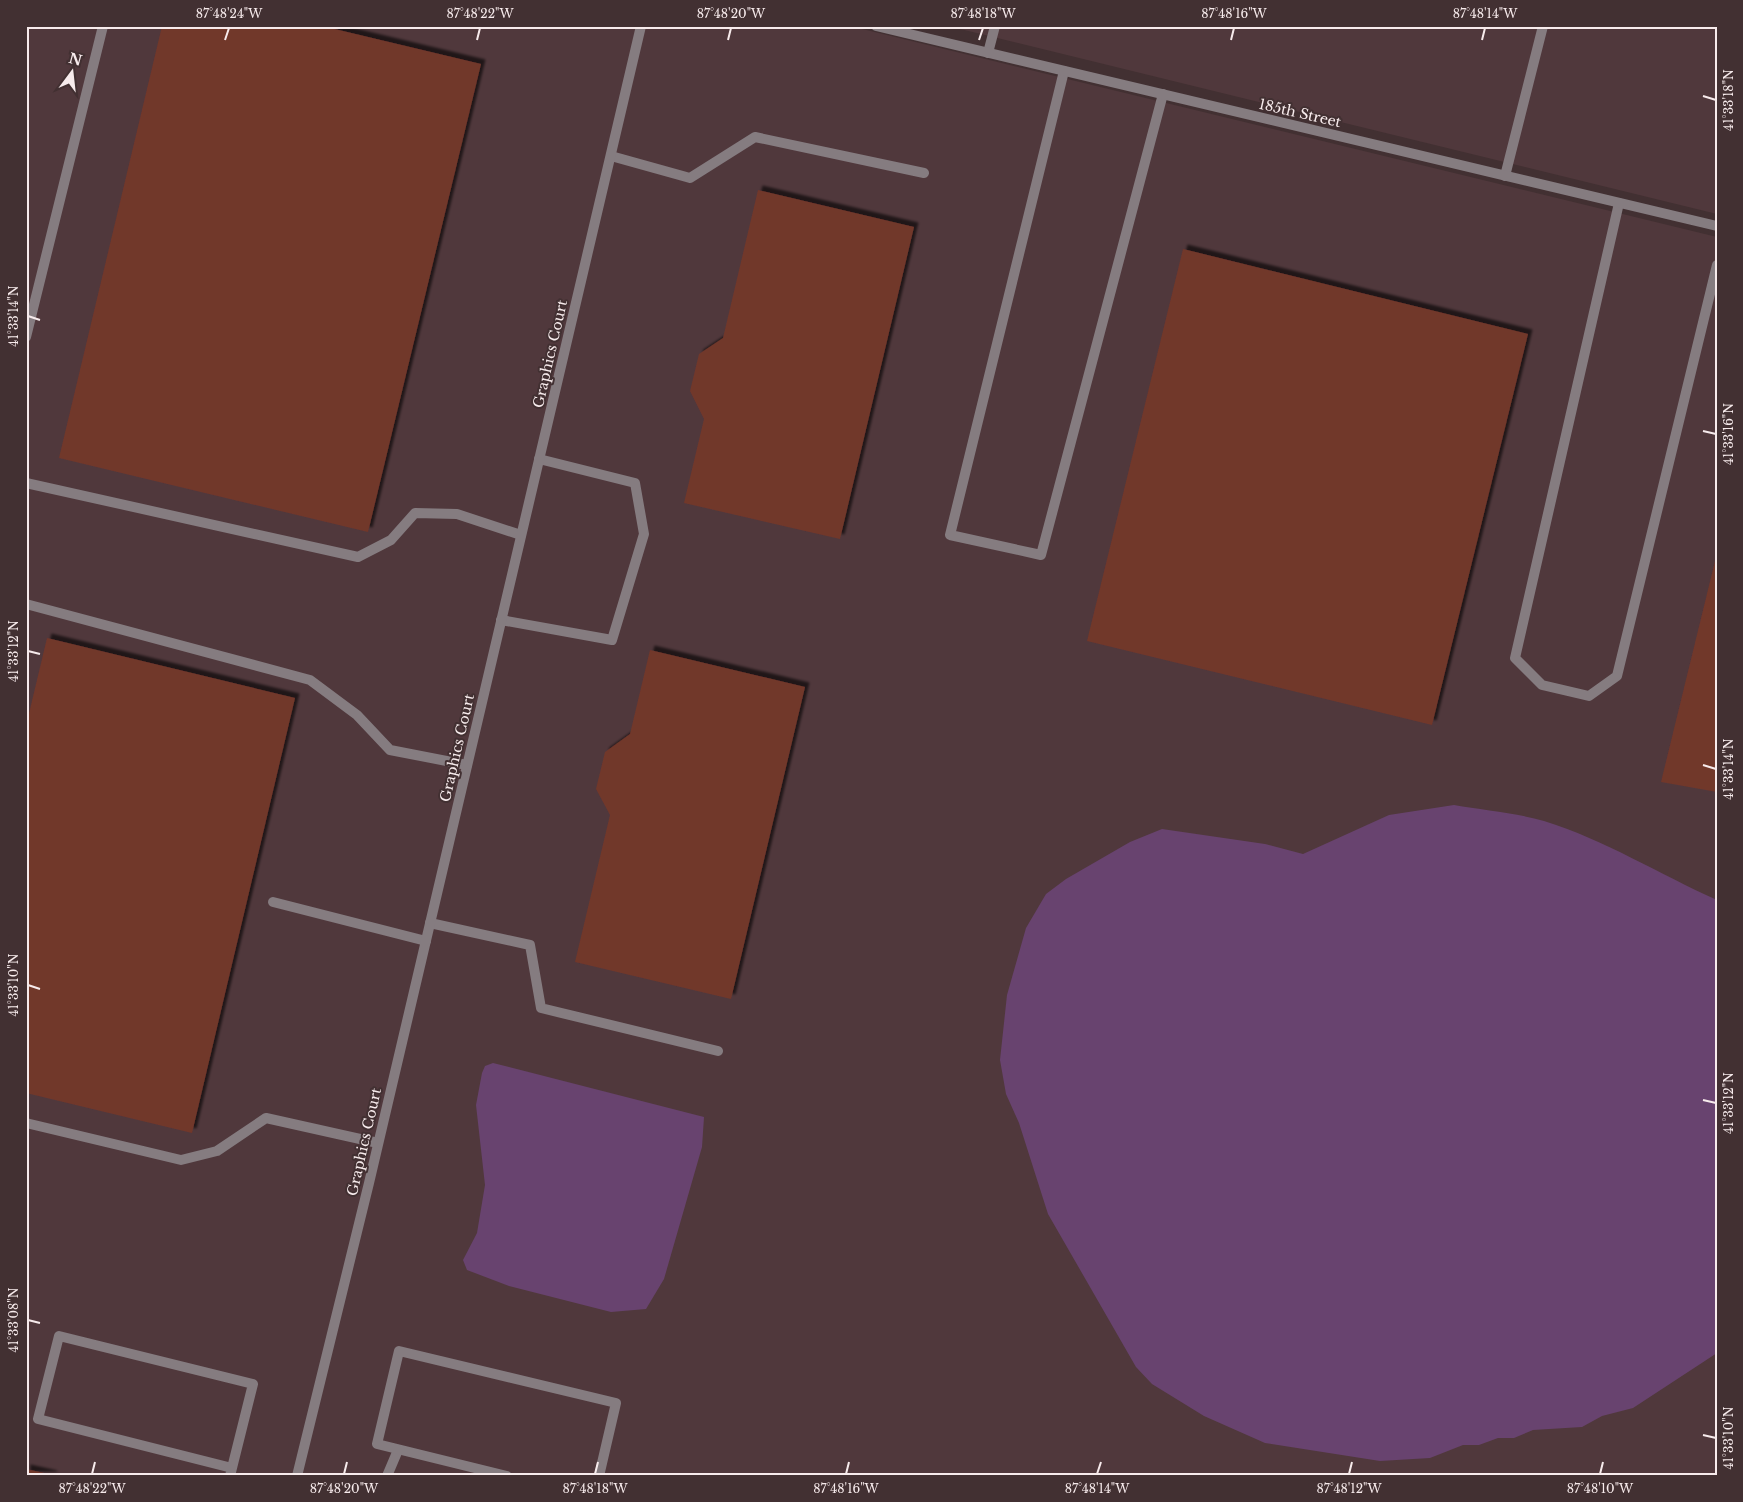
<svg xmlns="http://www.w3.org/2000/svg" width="1743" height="1502" viewBox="0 0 1743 1502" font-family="'Libre Baskerville',serif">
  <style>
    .built { fill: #50383c }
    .water { fill: #68436f }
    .building { fill: #71372b; filter: url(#shadow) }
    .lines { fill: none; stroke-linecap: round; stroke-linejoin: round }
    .lane { stroke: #857c80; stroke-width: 10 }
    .street { stroke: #857c80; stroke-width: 10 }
    .ticks { fill: none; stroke: #f7ebec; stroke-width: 2 }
    .labels { text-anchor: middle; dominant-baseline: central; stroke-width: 4; stroke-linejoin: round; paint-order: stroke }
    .street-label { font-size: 14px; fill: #f7ebec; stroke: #423032 }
    .neatline { fill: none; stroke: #f7ebec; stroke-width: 2 }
    .ticks-label { font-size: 12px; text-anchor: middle; fill: #f7ebec }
  </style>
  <defs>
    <filter id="shadow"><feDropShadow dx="4.5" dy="-4.5" stdDeviation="1" flood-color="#0009"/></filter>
  </defs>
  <rect width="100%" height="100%" fill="#423032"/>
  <g class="built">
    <polygon points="26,26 850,26 1717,237 1717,1476 26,1476"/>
    <polygon points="948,26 1717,26 1717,214"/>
  </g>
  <g class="water">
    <path d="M1454 805C1482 810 1517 813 1544 821 1605 840 1659 874 1717 900V1353L1633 1408 1602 1416 1582 1427 1533 1430 1514 1438H1498L1479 1445H1463L1430 1458 1380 1461 1265 1443 1204 1416 1152 1384 1136 1367 1048 1214 1019 1123 1006 1094 1000 1060 1007 995 1026 928 1046 894 1066 879 1130 842 1162 829 1265 844 1303 854 1389 815Z"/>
    <polygon points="493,1063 704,1117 702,1147 664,1279 646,1309 611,1312 509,1286 467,1270 463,1260 477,1233 485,1185 476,1105 482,1073 485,1066"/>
  </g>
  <g class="building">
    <polygon points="162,26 322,26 481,64 368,532 59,458"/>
    <polygon points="758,190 914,227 840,539 684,503 704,419 690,391 699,354 723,338"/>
    <polygon points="1183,249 1528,334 1432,725 1087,641"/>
    <polygon points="1716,557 1717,557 1717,792 1661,782"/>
    <polygon points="47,638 295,698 192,1133 26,1093 26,726"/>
    <polygon points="650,650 805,687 731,999 575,962 610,815 596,789 605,752 630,734"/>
    <polygon points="26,1469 53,1475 52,1476 26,1476"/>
  </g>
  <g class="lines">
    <g class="lane">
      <polyline points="988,53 995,26"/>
      <polyline points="1064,71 950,535 1041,555 1163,94"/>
      <polyline points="611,156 690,178 755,137 924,173"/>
      <polyline points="1505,176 1543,26"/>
      <polyline points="1619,203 1515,658 1542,685 1589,696 1617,676 1717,265"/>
      <polyline points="26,337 103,26"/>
      <polyline points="26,483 358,557 391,540 415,513 457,514 521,535"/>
      <polyline points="26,604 310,680 357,715 390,750 467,765"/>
      <polyline points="501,620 612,640 644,534 635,483 539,459"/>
      <polyline points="273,902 426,941"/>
      <polyline points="430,923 530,945 541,1008 718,1051"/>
      <polyline points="26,1123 181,1160 217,1151 266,1118 378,1143"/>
      <polyline points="230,1476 253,1384 59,1336 38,1419 232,1468"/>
      <polyline points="387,1476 398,1450"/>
      <polyline points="507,1476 377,1444 399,1351 616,1403 599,1476"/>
    </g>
    <g class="street">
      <polyline points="876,26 1717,226"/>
      <polyline points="297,1476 369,1183 641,26"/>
    </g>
  </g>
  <path class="ticks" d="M225 40 229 28M477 40 480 28M728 40 731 28M979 40 983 28M1231 40 1234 28M1482 40 1485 28M1703 96 1716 100M28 316 40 320M1703 431 1716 434M28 651 40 654M1703 765 1716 769M28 985 40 989M1703 1100 1716 1103M28 1320 40 1323M1703 1435 1716 1438M92 1474 95 1462M344 1474 347 1462M595 1474 598 1462M846 1474 849 1462M1097 1474 1101 1462M1349 1474 1352 1462M1600 1474 1603 1462"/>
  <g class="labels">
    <g class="street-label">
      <text transform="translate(1300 113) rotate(13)">185th Street</text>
      <text transform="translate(550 354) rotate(-77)">Graphics Court</text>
      <text transform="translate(457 748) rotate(-77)">Graphics Court</text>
      <text transform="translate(364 1142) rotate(-77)">Graphics Court</text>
    </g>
  </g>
  <rect width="1743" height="1502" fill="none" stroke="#423032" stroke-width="55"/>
  <g transform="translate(72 72) rotate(15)" stroke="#423032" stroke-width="4" paint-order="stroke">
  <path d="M0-4L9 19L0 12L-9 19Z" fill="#f7ebec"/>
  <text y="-8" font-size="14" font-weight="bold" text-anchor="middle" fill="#f7ebec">N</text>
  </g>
  <rect x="28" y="28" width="1688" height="1446" class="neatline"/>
  <g class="ticks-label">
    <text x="229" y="18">87°48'24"W</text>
    <text x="480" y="18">87°48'22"W</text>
    <text x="731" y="18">87°48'20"W</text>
    <text x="983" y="18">87°48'18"W</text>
    <text x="1234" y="18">87°48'16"W</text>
    <text x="1485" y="18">87°48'14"W</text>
    <text transform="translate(1729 100) rotate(-90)" y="4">41°33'18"N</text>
    <text transform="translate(14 316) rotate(-90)" y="4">41°33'14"N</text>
    <text transform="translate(1729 434) rotate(-90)" y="4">41°33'16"N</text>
    <text transform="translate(14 651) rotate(-90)" y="4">41°33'12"N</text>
    <text transform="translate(1729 769) rotate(-90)" y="4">41°33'14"N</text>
    <text transform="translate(14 985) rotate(-90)" y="4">41°33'10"N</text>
    <text transform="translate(1729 1103) rotate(-90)" y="4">41°33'12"N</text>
    <text transform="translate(14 1320) rotate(-90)" y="4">41°33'08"N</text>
    <text transform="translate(1729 1438) rotate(-90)" y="4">41°33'10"N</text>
    <text x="92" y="1493">87°48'22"W</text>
    <text x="344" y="1493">87°48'20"W</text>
    <text x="595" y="1493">87°48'18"W</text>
    <text x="846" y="1493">87°48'16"W</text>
    <text x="1097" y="1493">87°48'14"W</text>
    <text x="1349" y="1493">87°48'12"W</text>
    <text x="1600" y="1493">87°48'10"W</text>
  </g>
</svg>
